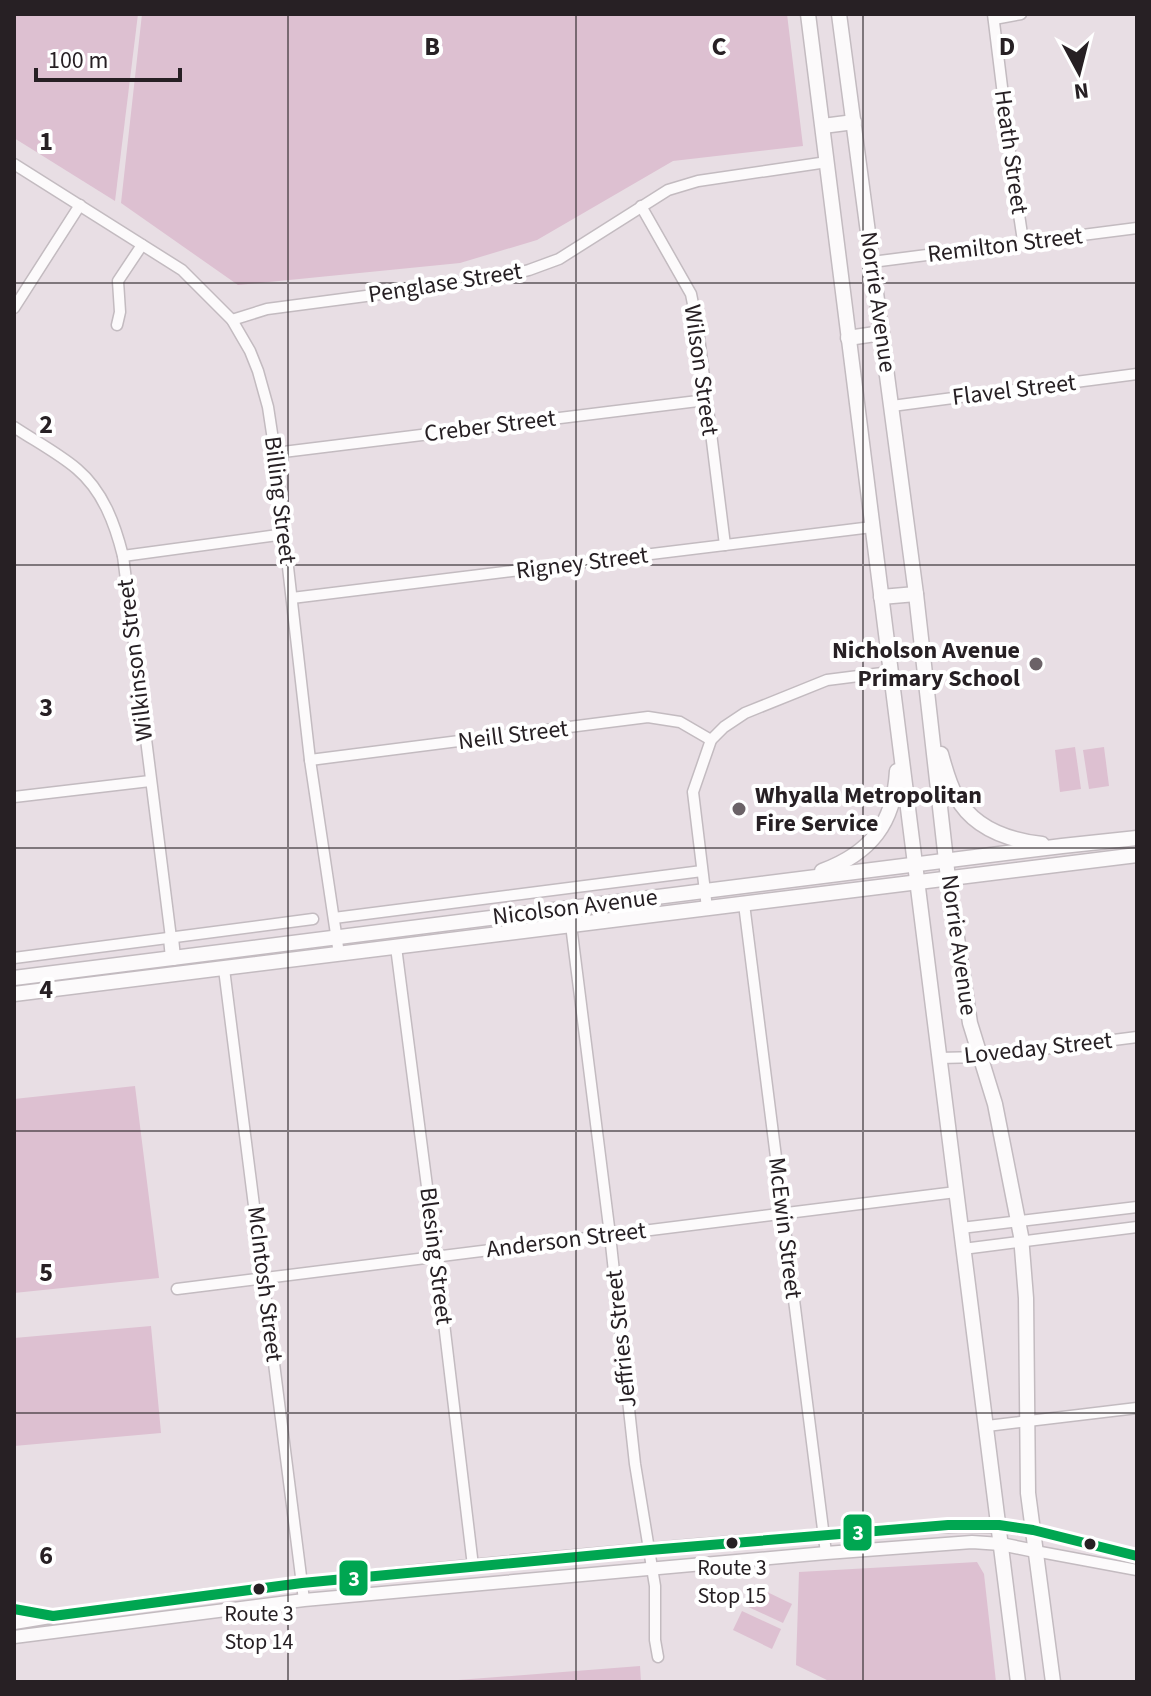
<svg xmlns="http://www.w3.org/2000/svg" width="1151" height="1696" viewBox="0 0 1151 1696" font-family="'Source Sans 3',sans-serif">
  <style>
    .green { fill: #ddc0d1 }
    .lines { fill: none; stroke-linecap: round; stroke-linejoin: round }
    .minor-casing { stroke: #c3bbc0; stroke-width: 13 }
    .tertiary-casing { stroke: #c3bbc0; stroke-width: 15 }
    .secondary-casing { stroke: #c3bbc0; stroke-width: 17 }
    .minor { stroke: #fcfafb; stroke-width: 10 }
    .tertiary { stroke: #fcfafb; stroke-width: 12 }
    .secondary { stroke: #fcfafb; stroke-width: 14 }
    .bus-1-casing { stroke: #fff; stroke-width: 16 }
    .bus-1 { stroke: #00a651; stroke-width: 10 }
    .grid { fill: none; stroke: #272024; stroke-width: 2; stroke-opacity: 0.55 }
    .poi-dot { fill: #6b6267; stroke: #fff; stroke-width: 3 }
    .bus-dot { fill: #272024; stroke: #fff; stroke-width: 3 }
    .labels { text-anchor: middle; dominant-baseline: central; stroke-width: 8; stroke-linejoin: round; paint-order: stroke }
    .bus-label { font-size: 22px; fill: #272024; stroke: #fff }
    .street-label { font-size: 24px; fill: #272024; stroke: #fff }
    .poi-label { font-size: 24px; font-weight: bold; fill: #272024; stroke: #fff; text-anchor: end }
    .grid-label { font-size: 26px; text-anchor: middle; font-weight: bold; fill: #272024; stroke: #fff; stroke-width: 8; stroke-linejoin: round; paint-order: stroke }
    .line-badge { stroke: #fff; stroke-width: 3 }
    .badge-label { font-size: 22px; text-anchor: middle; font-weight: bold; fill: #fff }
  </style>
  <rect width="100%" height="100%" fill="#e8dee4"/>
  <g class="green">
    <polygon points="14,14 138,14 115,201 14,138"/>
    <polygon points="142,14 787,14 803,146 673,161 537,240 460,263 238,285 121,203"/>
    <polygon points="1075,747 1081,789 1060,792 1055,750"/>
    <polygon points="1104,747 1109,786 1089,789 1083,750"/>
    <polygon points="135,1086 159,1278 14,1293 14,1099"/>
    <polygon points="151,1326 161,1433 14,1446 14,1338"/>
    <polygon points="977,1562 984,1574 996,1682 831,1682 796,1665 799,1572"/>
    <polygon points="753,1585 792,1604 783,1623 744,1605"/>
    <polygon points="742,1611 781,1629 772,1649 733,1630"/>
    <polygon points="640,1666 641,1682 432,1682"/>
  </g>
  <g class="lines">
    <defs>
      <g id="minor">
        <polyline points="993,14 1012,168 1023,241"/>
        <polyline points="994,19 1021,14"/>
        <polyline points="14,164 182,270 232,320 250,351 258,371 268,407 275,453 310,760 339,954"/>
        <polyline points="641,206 691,294 698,329 725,545"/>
        <polyline points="872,262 1137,228"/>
        <polyline points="14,308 80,205"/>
        <polyline points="232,320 267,309 495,279 529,270 559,259 668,190 698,181 827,162"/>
        <polyline points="117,325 120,312 118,281 142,245"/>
        <polyline points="892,406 1137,374"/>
        <path d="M14 427C35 441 58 453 77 469 103 491 115 524 123 556L171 938"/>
        <polyline points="275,453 706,400"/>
        <polyline points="123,556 285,534"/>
        <polyline points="292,598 872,527"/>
        <polyline points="310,760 648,717 680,722 711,740"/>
        <polyline points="14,797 150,781"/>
        <polyline points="744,904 826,1553"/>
        <polyline points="707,908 693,792 711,740 724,727 745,713 827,680 890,672"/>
        <polyline points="334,918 702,871"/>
        <polyline points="571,925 610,1235 635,1464 655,1586 655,1640 658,1657"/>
        <polyline points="396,947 436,1256 473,1566"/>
        <polyline points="14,958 313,919"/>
        <polyline points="224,969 304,1600"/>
        <polyline points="939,1058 981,1057 1137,1037"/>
        <polyline points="961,1228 1137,1207"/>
        <polyline points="963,1249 1137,1227"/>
        <polyline points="177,1289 956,1192"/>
        <polyline points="987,1426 1137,1408"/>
        <polyline points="1033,1530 1137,1556"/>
        <polyline points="1035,1551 1137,1570"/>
      </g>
      <g id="tertiary">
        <polyline points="14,1609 38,1614"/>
        <path d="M14 1623C241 1586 471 1565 700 1545 757 1541 813 1536 870 1531 925 1527 978 1522 1033 1530"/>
        <polyline points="14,1637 304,1600 826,1553 972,1542 1001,1544 1035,1551"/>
      </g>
      <g id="secondary">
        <polyline points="808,14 1018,1682"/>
        <polyline points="839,14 916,594 948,878 970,1023 995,1104 1021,1236 1026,1298 1028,1493 1053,1682"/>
        <polyline points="823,126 854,122"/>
        <polyline points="848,338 882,333"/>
        <polyline points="881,597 916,594"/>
        <path d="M941 754C945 768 949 784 956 796 973 828 1007 840 1042 844"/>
        <path d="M822 871C871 853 894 823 897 771"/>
        <polyline points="171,938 173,958"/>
        <polyline points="14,978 1062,846 1137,838"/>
        <polyline points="14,994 1137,855"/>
      </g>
    </defs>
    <use href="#minor" class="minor-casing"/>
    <use href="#tertiary" class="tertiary-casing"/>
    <use href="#secondary" class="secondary-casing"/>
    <use href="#minor" class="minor"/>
    <use href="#tertiary" class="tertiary"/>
    <use href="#secondary" class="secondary"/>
    <defs>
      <polyline id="bus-1" points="14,1609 53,1616 302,1583 650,1550 948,1525 999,1525 1033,1530 1137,1556"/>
    </defs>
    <use href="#bus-1" class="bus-1-casing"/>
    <use href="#bus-1" class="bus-1"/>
  </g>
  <path class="grid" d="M288 14V1682M576 14V1682M863 14V1682M14 283H1137M14 565H1137M14 848H1137M14 1131H1137M14 1413H1137"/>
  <g class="poi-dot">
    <circle cx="1036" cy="664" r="8"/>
    <circle cx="739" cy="809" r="8"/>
  </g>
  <g class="bus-dot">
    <circle cx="732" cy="1543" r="7"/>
    <circle cx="1090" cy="1544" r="7"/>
    <circle cx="259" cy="1589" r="7"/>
  </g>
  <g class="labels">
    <g class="bus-label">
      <text x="732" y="1568">Route 3<tspan x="732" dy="28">Stop 15</tspan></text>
      <text x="259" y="1614">Route 3<tspan x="259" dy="28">Stop 14</tspan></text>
    </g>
    <g class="street-label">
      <text transform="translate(1011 152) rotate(82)">Heath Street</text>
      <text transform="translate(1005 245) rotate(-7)">Remilton Street</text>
      <text transform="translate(445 283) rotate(-9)">Penglase Street</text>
      <text transform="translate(878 302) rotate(82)">Norrie Avenue</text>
      <text transform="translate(701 370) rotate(82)">Wilson Street</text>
      <text transform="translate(1014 390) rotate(-7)">Flavel Street</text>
      <text transform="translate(490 426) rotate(-7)">Creber Street</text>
      <text transform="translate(280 500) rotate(83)">Billing Street</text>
      <text transform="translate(582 563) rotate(-7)">Rigney Street</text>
      <text transform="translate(135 660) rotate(-97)">Wilkinson Street</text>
      <text transform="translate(513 735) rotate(-7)">Neill Street</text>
      <text transform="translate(575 907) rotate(-7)">Nicolson Avenue</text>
      <text transform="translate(959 945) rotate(82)">Norrie Avenue</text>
      <text transform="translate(1038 1048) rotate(-6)">Loveday Street</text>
      <text transform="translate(785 1228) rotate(83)">McEwin Street</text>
      <text transform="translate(566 1240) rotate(-7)">Anderson Street</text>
      <text transform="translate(436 1256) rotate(83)">Blesing Street</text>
      <text transform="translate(265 1284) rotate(83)">McIntosh Street</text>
      <text transform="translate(621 1339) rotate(-96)">Jeffries Street</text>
    </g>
    <g class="poi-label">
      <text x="1020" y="650">Nicholson Avenue<tspan x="1020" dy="28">Primary School</tspan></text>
      <text x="755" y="795" text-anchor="start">Whyalla Metropolitan<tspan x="755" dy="28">Fire Service</tspan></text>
    </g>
  </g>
  <g class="grid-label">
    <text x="432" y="55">B</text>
    <text x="719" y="55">C</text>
    <text x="1007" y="55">D</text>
    <text x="46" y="150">1</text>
    <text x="46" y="433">2</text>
    <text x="46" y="716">3</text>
    <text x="46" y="998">4</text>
    <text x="46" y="1281">5</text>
    <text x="46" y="1564">6</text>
  </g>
  <g class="line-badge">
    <rect x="842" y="1513" width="31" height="39" rx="8" fill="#00a651"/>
    <rect x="338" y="1559" width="31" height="38" rx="8" fill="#00a651"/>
  </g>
  <g class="badge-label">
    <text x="858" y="1540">3</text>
    <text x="354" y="1586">3</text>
  </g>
  <rect width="1151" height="1696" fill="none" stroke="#272024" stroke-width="32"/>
  <g transform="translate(1079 72) rotate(173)" stroke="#ffffff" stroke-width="6" paint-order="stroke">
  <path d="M0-6L14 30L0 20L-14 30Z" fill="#272024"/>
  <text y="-12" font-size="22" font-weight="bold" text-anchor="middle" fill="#272024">N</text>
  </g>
  <path d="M36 68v12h144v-12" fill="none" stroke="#272024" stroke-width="4"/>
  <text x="48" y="68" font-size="24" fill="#272024" stroke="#ffffff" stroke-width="6" paint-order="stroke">100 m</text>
</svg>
